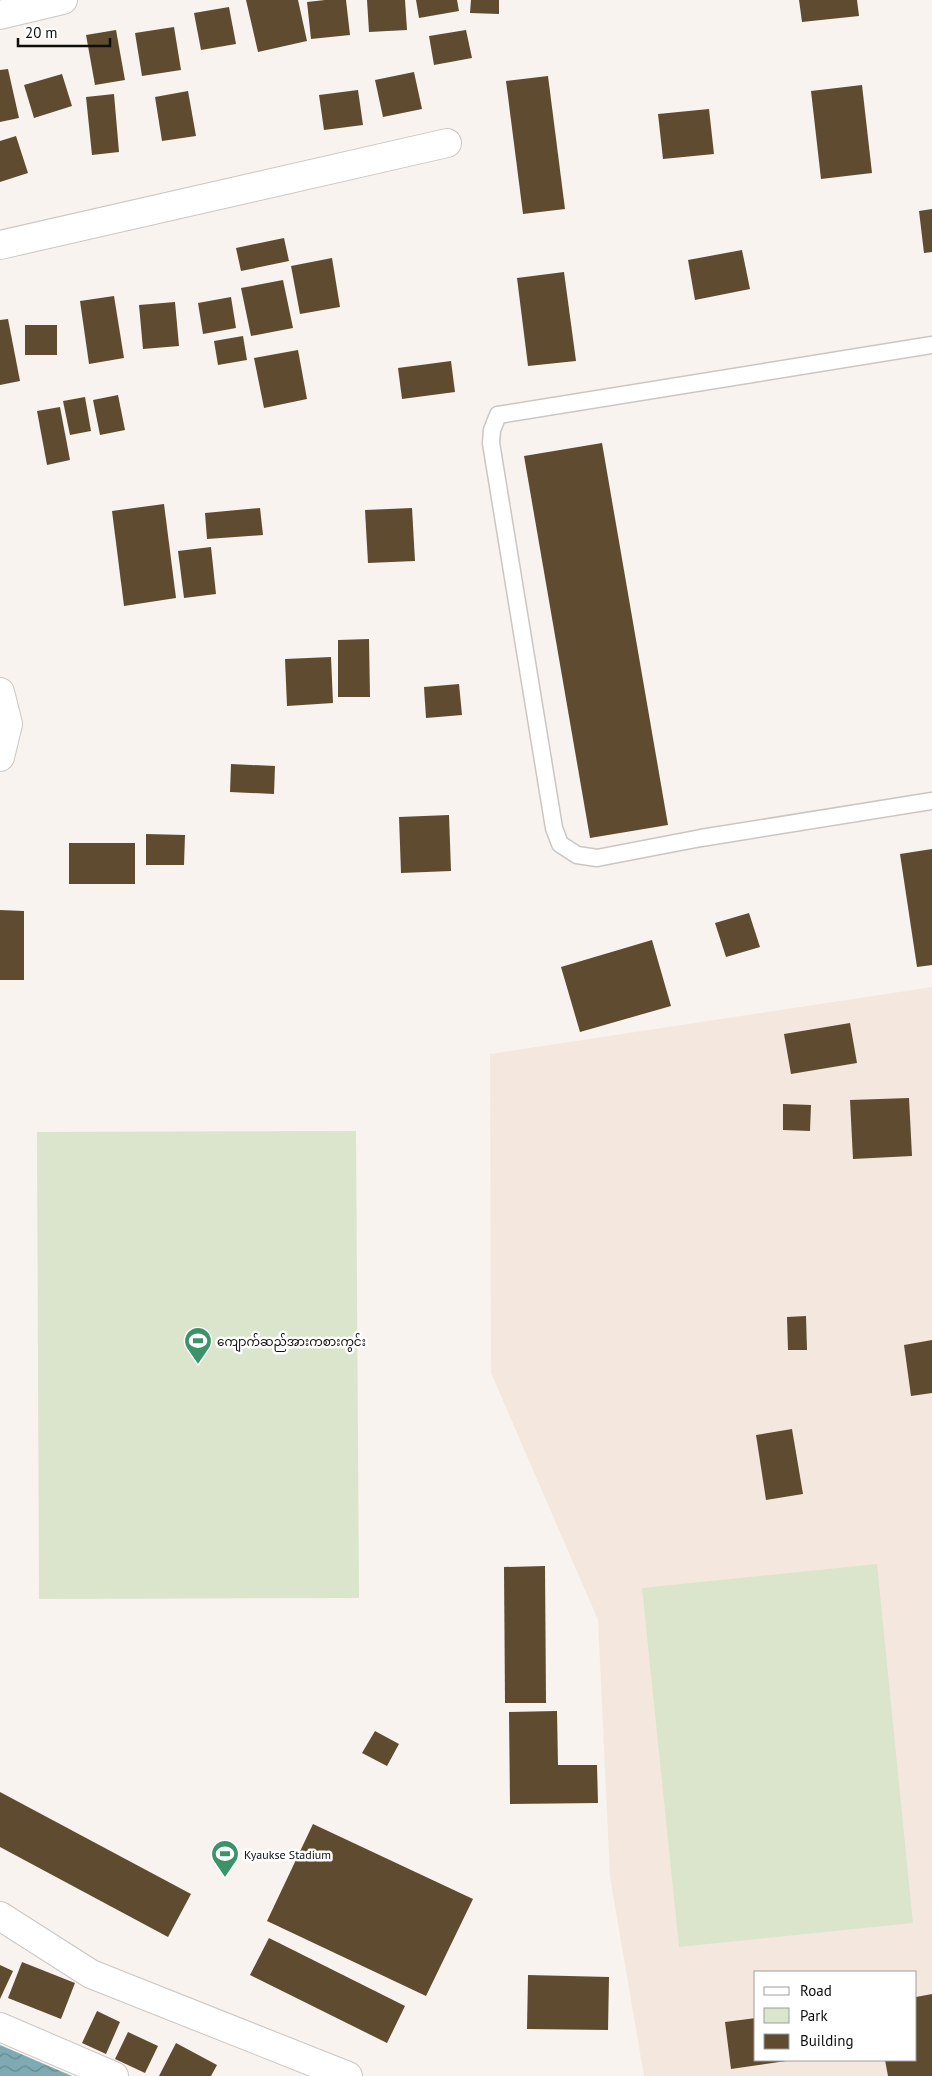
<svg xmlns="http://www.w3.org/2000/svg" width="932" height="2076" viewBox="0 0 932 2076" font-family="'PT Sans','Noto Sans Myanmar',sans-serif">
  <style>
    .built { fill: #f4e8de; fill-rule: evenodd }
    .park { fill: #dae5cc }
    .water { fill: url(#water-waves) }
    .building { fill: #5f4c30 }
    .lines { fill: none; stroke-linecap: round; stroke-linejoin: round }
    .service-casing { stroke: #ccc6c2; stroke-width: 19 }
    .minor-casing { stroke: #ccc6c2; stroke-width: 30 }
    .service { stroke: #fff; stroke-width: 16 }
    .minor { stroke: #fff; stroke-width: 28 }
    .labels { text-anchor: middle; dominant-baseline: central; stroke-width: 5; stroke-linejoin: round; paint-order: stroke }
    .poi-label { font-size: 12px; fill: #0f0d0c; stroke: #fff; text-anchor: start }
  </style>
  <defs>
    <pattern id="water-waves" width="16" height="10" patternUnits="userSpaceOnUse" patternTransform="scale(1.25)"><rect width="16" height="10" fill="#7eaab4"/><path d="M0 5q4-4 8 0t8 0" fill="none" stroke="#668991"/></pattern>
  </defs>
  <rect width="100%" height="100%" fill="#f8f3ee"/>
  <path class="built" d="M932 987V2076H644L610 1877 598 1620 491 1373 490 1054ZM756 1972H916V2060H756Z"/>
  <g class="park">
    <polygon points="356,1131 359,1598 39,1599 37,1132"/>
    <polygon points="877,1564 913,1923 679,1947 642,1588"/>
  </g>
  <polygon class="water" points="0,2045 72,2076 0,2076"/>
  <g class="building">
    <polygon points="246,0 298,0 307,41 258,52"/>
    <polygon points="325,0 346,0 350,35 311,39 307,2"/>
    <polygon points="367,0 405,0 407,30 369,32"/>
    <polygon points="416,0 457,0 459,11 419,18"/>
    <polygon points="471,0 499,0 499,14 470,13"/>
    <polygon points="799,0 857,0 859,16 802,22"/>
    <polygon points="229,7 236,44 201,50 194,13"/>
    <polygon points="174,27 181,70 142,76 135,33"/>
    <polygon points="116,30 125,80 95,85 86,35"/>
    <polygon points="466,30 472,58 434,65 429,36"/>
    <polygon points="8,69 19,118 0,122 0,70"/>
    <polygon points="414,72 422,109 383,117 375,80"/>
    <polygon points="62,74 72,106 34,118 24,85"/>
    <polygon points="548,76 565,209 523,214 506,81"/>
    <polygon points="862,85 872,173 821,179 811,91"/>
    <polygon points="358,90 363,125 324,130 319,95"/>
    <polygon points="188,91 196,136 162,141 155,97"/>
    <polygon points="114,94 119,152 92,155 86,97"/>
    <polygon points="709,109 714,154 663,159 658,114"/>
    <polygon points="16,136 28,173 0,182 0,141"/>
    <polygon points="932,209 932,252 924,253 919,211"/>
    <polygon points="284,238 289,261 241,271 236,248"/>
    <polygon points="742,250 750,289 695,300 688,260"/>
    <polygon points="332,258 340,307 300,314 291,266"/>
    <polygon points="564,272 576,361 528,366 517,278"/>
    <polygon points="283,280 293,328 251,336 241,288"/>
    <polygon points="114,296 124,358 89,364 80,301"/>
    <polygon points="231,297 236,328 203,334 198,303"/>
    <polygon points="175,302 179,346 143,349 139,305"/>
    <polygon points="8,319 20,381 0,385 0,320"/>
    <rect x="25" y="325" width="32" height="30"/>
    <polygon points="243,336 247,360 218,365 214,341"/>
    <polygon points="298,350 307,399 264,408 254,358"/>
    <polygon points="451,361 455,392 402,399 398,368"/>
    <polygon points="118,395 125,430 100,435 93,400"/>
    <polygon points="85,397 91,431 70,435 63,401"/>
    <polygon points="60,407 70,460 47,465 37,411"/>
    <polygon points="602,443 668,825 590,838 524,456"/>
    <polygon points="164,504 176,598 124,606 112,511"/>
    <polygon points="260,508 263,535 207,539 205,513"/>
    <polygon points="412,508 415,561 368,563 365,510"/>
    <polygon points="211,547 216,594 184,598 178,551"/>
    <polygon points="369,639 370,697 338,697 338,640"/>
    <polygon points="331,657 333,703 287,706 285,659"/>
    <polygon points="459,684 462,715 426,718 424,687"/>
    <polygon points="231,764 275,766 274,794 230,792"/>
    <polygon points="449,815 451,871 401,873 399,817"/>
    <polygon points="146,834 185,835 184,865 146,865"/>
    <rect x="69" y="843" width="66" height="41"/>
    <polygon points="932,849 932,965 917,967 900,854"/>
    <polygon points="0,910 24,911 24,980 0,980"/>
    <polygon points="749,913 760,947 726,957 715,923"/>
    <polygon points="652,940 671,1006 580,1032 561,967"/>
    <polygon points="850,1023 857,1063 791,1074 784,1034"/>
    <polygon points="909,1098 912,1156 853,1159 850,1100"/>
    <polygon points="783,1104 811,1105 810,1131 783,1130"/>
    <polygon points="806,1316 807,1350 788,1350 787,1317"/>
    <polygon points="932,1340 932,1393 911,1396 904,1345"/>
    <polygon points="792,1429 803,1494 766,1500 756,1435"/>
    <polygon points="545,1566 546,1703 505,1703 504,1567"/>
    <polygon points="557,1711 558,1765 597,1765 598,1803 510,1804 509,1712"/>
    <polygon points="375,1731 399,1744 387,1766 362,1753"/>
    <polygon points="0,1792 191,1894 168,1937 0,1847"/>
    <polygon points="313,1824 473,1899 426,1996 267,1921"/>
    <polygon points="269,1938 405,2006 387,2043 250,1975"/>
    <polygon points="22,1962 75,1983 61,2019 8,1998"/>
    <polygon points="0,1965 13,1971 0,1999"/>
    <polygon points="528,1975 609,1977 608,2030 527,2029"/>
    <polygon points="932,1994 932,2076 888,2076 885,2060 916,2060 916,1997"/>
    <polygon points="97,2011 120,2022 106,2054 82,2043"/>
    <polygon points="756,2018 756,2060 786,2061 731,2069 725,2022"/>
    <polygon points="128,2032 158,2046 145,2073 115,2059"/>
    <polygon points="176,2043 217,2065 211,2076 159,2076"/>
  </g>
  <g class="lines">
    <defs>
      <polyline id="service" points="932,345 498,415 492,430 491,443 554,828 560,844 577,855 597,858 701,838 932,801"/>
      <g id="minor">
        <polyline points="0,15 63,0"/>
        <polyline points="0,245 447,143"/>
        <polyline points="0,692 8,724 0,757"/>
        <polyline points="0,1916 91,1974 348,2076"/>
        <polyline points="0,2027 114,2076"/>
      </g>
    </defs>
    <use href="#service" class="service-casing"/>
    <use href="#minor" class="minor-casing"/>
    <use href="#service" class="service"/>
    <use href="#minor" class="minor"/>
  </g>
  <defs>
    <symbol id="stadium-pin" viewBox="-11 -11 22 30"><path d="M0 17L-7.5 6A9.5 9.5 0 1 1 7.5 6Z" fill="#3c9368" stroke="#fff"/><path d="M0-5a6.5 5 0 1 0 0 10a6.5 5 0 1 0 0-10ZM-3.5-1.8h7v3.6h-7Z" fill="#fff"/></symbol>
  </defs>
  <g fill-rule="evenodd">
    <use href="#stadium-pin" x="182" y="1325" width="32" height="43"/>
    <use href="#stadium-pin" x="209" y="1838" width="32" height="43"/>
  </g>
  <g class="labels">
    <g class="poi-label">
      <text x="217" y="1341">ကျောက်ဆည်အားကစားကွင်း</text>
      <text x="244" y="1854">Kyaukse Stadium</text>
    </g>
  </g>
  <rect x="754" y="1971" width="162" height="90" fill="#ffffff" stroke="#9f9e9e"/>
  <rect x="764" y="1987" width="25" height="8" fill="#ffffff" stroke="#9f9e9e"/>
  <text x="800" y="1996" font-size="15" fill="#0f0d0c">Road</text>
  <rect x="764" y="2008" width="25" height="15" fill="#dae5cc" stroke="#9f9e9e"/>
  <text x="800" y="2021" font-size="15" fill="#0f0d0c">Park</text>
  <rect x="764" y="2034" width="25" height="15" fill="#5f4c30" stroke="#9f9e9e"/>
  <text x="800" y="2046" font-size="15" fill="#0f0d0c">Building</text>
  <path d="M18 38v8h92v-8" fill="none" stroke="#0f0d0c" stroke-width="2.5"/>
  <text x="25" y="38" font-size="15" fill="#0f0d0c" stroke="#ffffff" stroke-width="4" paint-order="stroke">20 m</text>
</svg>
